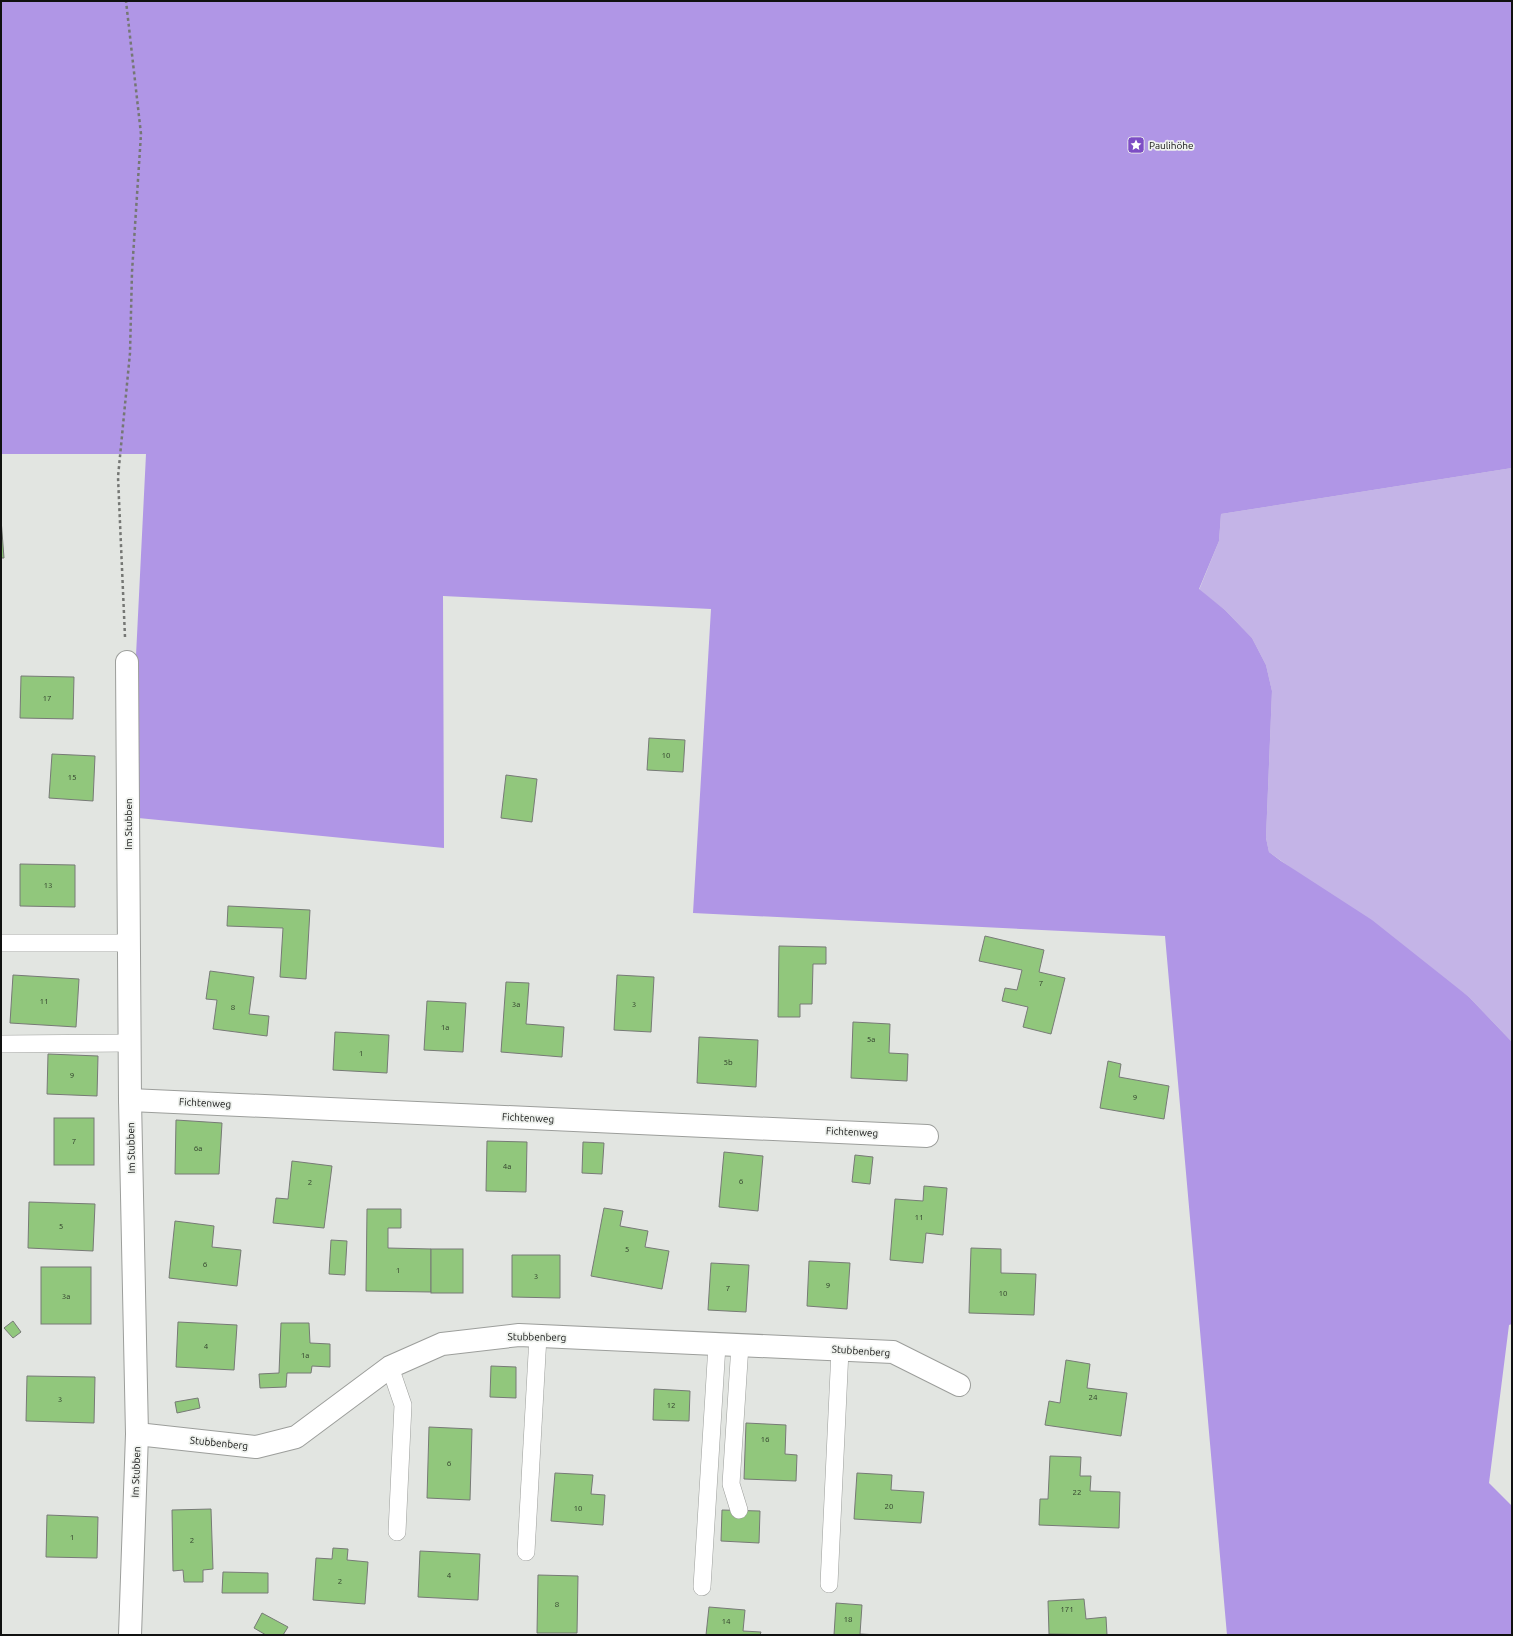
<svg xmlns="http://www.w3.org/2000/svg" width="1513" height="1636" viewBox="0 0 1513 1636" font-family="Ubuntu,sans-serif">
  <style>
    .green { fill: #c4b4e7 }
    .forest { fill: #b096e6 }
    .building { fill: #91c77c; stroke: #777a76 }
    .lines { fill: none; stroke-linecap: round; stroke-linejoin: round }
    .service-casing { stroke: #9c9e9b; stroke-width: 18 }
    .minor-casing { stroke: #9c9e9b; stroke-width: 24 }
    .path { stroke: #757774; stroke-width: 2.5; stroke-dasharray: 3 3; stroke-linecap: butt }
    .service { stroke: #fff; stroke-width: 17 }
    .minor { stroke: #fff; stroke-width: 22 }
    .labels { text-anchor: middle; dominant-baseline: central; stroke-width: 3.5; stroke-linejoin: round; paint-order: stroke }
    .number-label { font-size: 8px; fill: #303e2b }
    .poi-label { font-size: 10px; fill: #101110; stroke: #eff2ee; text-anchor: start }
    .street-label { font-size: 10px; fill: #101110; stroke: #eff2ee }
  </style>
  <rect width="100%" height="100%" fill="#e2e5e1"/>
  <polygon class="green" points="1512,468 1512,1042 1469,997 1269,852 1266,838 1272,691 1266,665 1252,638 1225,610 1199,590 1219,541 1221,514"/>
  <polygon class="forest" points="1,1 1512,1 1512,468 1221,514 1219,541 1199,589 1225,610 1252,638 1266,665 1272,691 1266,838 1269,852 1281,861 1372,920 1469,997 1512,1042 1512,1324 1509,1325 1489,1483 1512,1506 1512,1635 1227,1635 1165,936 693,913 711,609 443,596 444,848 128,817 146,454 1,454"/>
  <g class="building">
    <polygon points="1,519 4,558 1,558"/>
    <polygon points="21,676 74,677 73,719 20,718"/>
    <polygon points="649,738 685,740 683,772 647,770"/>
    <polygon points="52,754 95,756 93,801 49,798"/>
    <polygon points="506,775 537,779 532,822 501,818"/>
    <polygon points="20,864 75,865 75,907 20,906"/>
    <polygon points="228,906 310,910 306,979 280,977 283,928 227,926"/>
    <polygon points="985,936 1044,950 1039,972 1065,978 1051,1034 1023,1027 1028,1007 1002,1001 1005,988 1017,990 1022,970 979,961"/>
    <polygon points="779,946 826,947 826,964 813,964 812,1004 800,1004 800,1017 778,1017"/>
    <polygon points="210,971 254,977 249,1014 269,1016 267,1036 213,1029 217,1000 206,999"/>
    <polygon points="13,975 79,979 76,1027 10,1023"/>
    <polygon points="617,975 654,977 651,1032 614,1030"/>
    <polygon points="506,982 529,983 526,1024 564,1027 562,1057 501,1052"/>
    <polygon points="427,1001 466,1003 463,1052 424,1050"/>
    <polygon points="853,1022 890,1024 889,1053 908,1054 907,1081 851,1078"/>
    <polygon points="335,1032 389,1035 387,1073 333,1070"/>
    <polygon points="699,1037 758,1040 756,1087 697,1083"/>
    <polygon points="48,1054 98,1056 97,1096 47,1094"/>
    <polygon points="1108,1061 1121,1064 1119,1077 1169,1086 1164,1119 1100,1108"/>
    <rect x="54" y="1118" width="40" height="47"/>
    <polygon points="176,1120 222,1123 219,1174 175,1174"/>
    <polygon points="487,1141 527,1142 526,1192 486,1191"/>
    <polygon points="583,1142 604,1143 602,1174 582,1173"/>
    <polygon points="724,1152 763,1156 758,1211 719,1207"/>
    <polygon points="855,1155 873,1157 870,1184 852,1182"/>
    <polygon points="292,1161 332,1166 324,1228 273,1223 276,1198 288,1199"/>
    <polygon points="924,1186 947,1188 943,1235 926,1233 923,1263 890,1260 895,1199 923,1201"/>
    <polygon points="29,1202 95,1204 93,1251 28,1248"/>
    <polygon points="604,1208 623,1211 620,1226 648,1231 645,1247 669,1251 662,1289 591,1276"/>
    <polygon points="367,1209 401,1209 401,1228 388,1228 388,1248 431,1249 431,1292 366,1291"/>
    <polygon points="175,1221 214,1226 212,1247 241,1250 237,1286 169,1278"/>
    <polygon points="331,1240 347,1241 345,1275 329,1274"/>
    <polygon points="971,1248 1001,1249 1001,1273 1036,1274 1034,1315 969,1313"/>
    <rect x="431" y="1249" width="32" height="44"/>
    <polygon points="512,1255 560,1255 560,1298 512,1297"/>
    <polygon points="809,1261 850,1263 847,1309 807,1306"/>
    <polygon points="711,1263 749,1265 746,1312 708,1310"/>
    <rect x="41" y="1267" width="50" height="57"/>
    <polygon points="13,1321 21,1332 13,1338 4,1328"/>
    <polygon points="178,1322 237,1325 234,1370 176,1367"/>
    <polygon points="281,1323 309,1323 310,1343 330,1344 330,1367 312,1366 311,1373 287,1373 286,1387 260,1388 259,1374 279,1373"/>
    <polygon points="1066,1360 1090,1364 1087,1388 1127,1393 1121,1436 1045,1425 1049,1401 1060,1403"/>
    <polygon points="491,1366 516,1367 516,1398 490,1397"/>
    <polygon points="27,1376 95,1377 94,1423 26,1421"/>
    <polygon points="654,1389 690,1391 689,1421 653,1420"/>
    <polygon points="198,1398 200,1408 177,1413 175,1402"/>
    <polygon points="746,1423 786,1425 785,1454 797,1455 796,1481 744,1479"/>
    <polygon points="429,1427 472,1429 470,1500 427,1498"/>
    <polygon points="1050,1456 1081,1457 1080,1476 1091,1476 1090,1491 1120,1492 1119,1528 1039,1525 1040,1499 1048,1499"/>
    <polygon points="555,1473 593,1475 591,1494 605,1495 603,1525 551,1521"/>
    <polygon points="857,1473 892,1475 891,1490 924,1492 921,1523 854,1519"/>
    <polygon points="211,1509 213,1569 203,1570 203,1582 184,1582 183,1570 173,1571 172,1510"/>
    <polygon points="722,1510 760,1511 759,1543 721,1541"/>
    <polygon points="47,1515 98,1517 97,1558 46,1557"/>
    <polygon points="333,1548 348,1549 347,1560 368,1562 365,1604 313,1600 316,1558 332,1559"/>
    <polygon points="420,1551 480,1554 478,1600 418,1597"/>
    <polygon points="223,1572 268,1573 268,1593 222,1593"/>
    <polygon points="538,1575 578,1576 577,1633 537,1633"/>
    <polygon points="1084,1599 1086,1619 1106,1617 1107,1635 1049,1634 1048,1601"/>
    <polygon points="836,1603 862,1605 860,1634 880,1635 834,1635"/>
    <polygon points="709,1607 745,1610 743,1631 761,1632 760,1635 706,1635"/>
    <polygon points="262,1613 288,1627 283,1635 266,1635 254,1628"/>
  </g>
  <g class="lines">
    <defs>
      <g id="service">
        <polyline points="1,943 129,943"/>
        <polyline points="1,1044 130,1043"/>
        <polyline points="390,1367 403,1405 397,1532"/>
        <polyline points="739,1510 731,1484 740,1345"/>
        <polyline points="526,1552 538,1336"/>
        <polyline points="829,1584 840,1350"/>
        <polyline points="702,1587 717,1345"/>
      </g>
      <g id="minor">
        <polyline points="127,662 130,1100 137,1434 130,1635"/>
        <polyline points="130,1100 927,1136"/>
        <polyline points="137,1434 256,1447 296,1437 390,1367 442,1344 519,1335 893,1352 959,1385"/>
      </g>
    </defs>
    <use href="#service" class="service-casing"/>
    <use href="#minor" class="minor-casing"/>
    <polyline class="path" points="125,637 118,477 130,353 132,272 141,134 126,1"/>
    <use href="#service" class="service"/>
    <use href="#minor" class="minor"/>
  </g>
  <defs>
    <symbol id="sight-square" viewBox="-11 -11 22 22"><rect x="-9" y="-9" width="18" height="18" rx="4" fill="#7d4dc5" stroke="#eff2ee"/><path d="M0-6L1.8-2.2L6-1.7L2.9 1.2L3.7 5.4L0 3.3L-3.7 5.4L-2.9 1.2L-6-1.7L-1.8-2.2Z" fill="#fff"/></symbol>
  </defs>
  <g fill-rule="evenodd">
    <use href="#sight-square" x="1126" y="135" width="20" height="20"/>
  </g>
  <g class="labels">
    <g class="number-label">
      <text x="47" y="698">17</text>
      <text x="666" y="755">10</text>
      <text x="72" y="777">15</text>
      <text x="48" y="885">13</text>
      <text x="1041" y="983">7</text>
      <text x="44" y="1001">11</text>
      <text x="516" y="1004">3a</text>
      <text x="634" y="1004">3</text>
      <text x="233" y="1007">8</text>
      <text x="445" y="1027">1a</text>
      <text x="871" y="1039">5a</text>
      <text x="361" y="1053">1</text>
      <text x="728" y="1062">5b</text>
      <text x="72" y="1075">9</text>
      <text x="1135" y="1097">9</text>
      <text x="74" y="1141">7</text>
      <text x="198" y="1148">6a</text>
      <text x="507" y="1166">4a</text>
      <text x="741" y="1181">6</text>
      <text x="310" y="1182">2</text>
      <text x="919" y="1217">11</text>
      <text x="61" y="1226">5</text>
      <text x="627" y="1249">5</text>
      <text x="205" y="1264">6</text>
      <text x="398" y="1270">1</text>
      <text x="536" y="1276">3</text>
      <text x="828" y="1285">9</text>
      <text x="728" y="1288">7</text>
      <text x="1003" y="1293">10</text>
      <text x="66" y="1296">3a</text>
      <text x="206" y="1346">4</text>
      <text x="305" y="1355">1a</text>
      <text x="1093" y="1397">24</text>
      <text x="60" y="1399">3</text>
      <text x="671" y="1405">12</text>
      <text x="765" y="1439">16</text>
      <text x="449" y="1463">6</text>
      <text x="1077" y="1492">22</text>
      <text x="889" y="1506">20</text>
      <text x="578" y="1508">10</text>
      <text x="72" y="1537">1</text>
      <text x="192" y="1540">2</text>
      <text x="449" y="1575">4</text>
      <text x="340" y="1581">2</text>
      <text x="557" y="1604">8</text>
      <text x="1067" y="1609">171</text>
      <text x="848" y="1619">18</text>
      <text x="726" y="1621">14</text>
    </g>
    <g class="poi-label">
      <text x="1149" y="145">Paulihöhe</text>
    </g>
    <g class="street-label">
      <text transform="translate(128 824) rotate(-90)">Im Stubben</text>
      <text transform="translate(205 1103) rotate(3)">Fichtenweg</text>
      <text transform="translate(528 1118) rotate(3)">Fichtenweg</text>
      <text transform="translate(852 1132) rotate(3)">Fichtenweg</text>
      <text transform="translate(131 1148) rotate(-91)">Im Stubben</text>
      <text transform="translate(537 1337) rotate(1)">Stubbenberg</text>
      <text transform="translate(861 1351) rotate(4)">Stubbenberg</text>
      <text transform="translate(219 1443) rotate(6)">Stubbenberg</text>
      <text transform="translate(136 1472) rotate(-88)">Im Stubben</text>
    </g>
  </g>
  <rect width="1513" height="1636" fill="none" stroke="#101110" stroke-width="4"/>
</svg>
